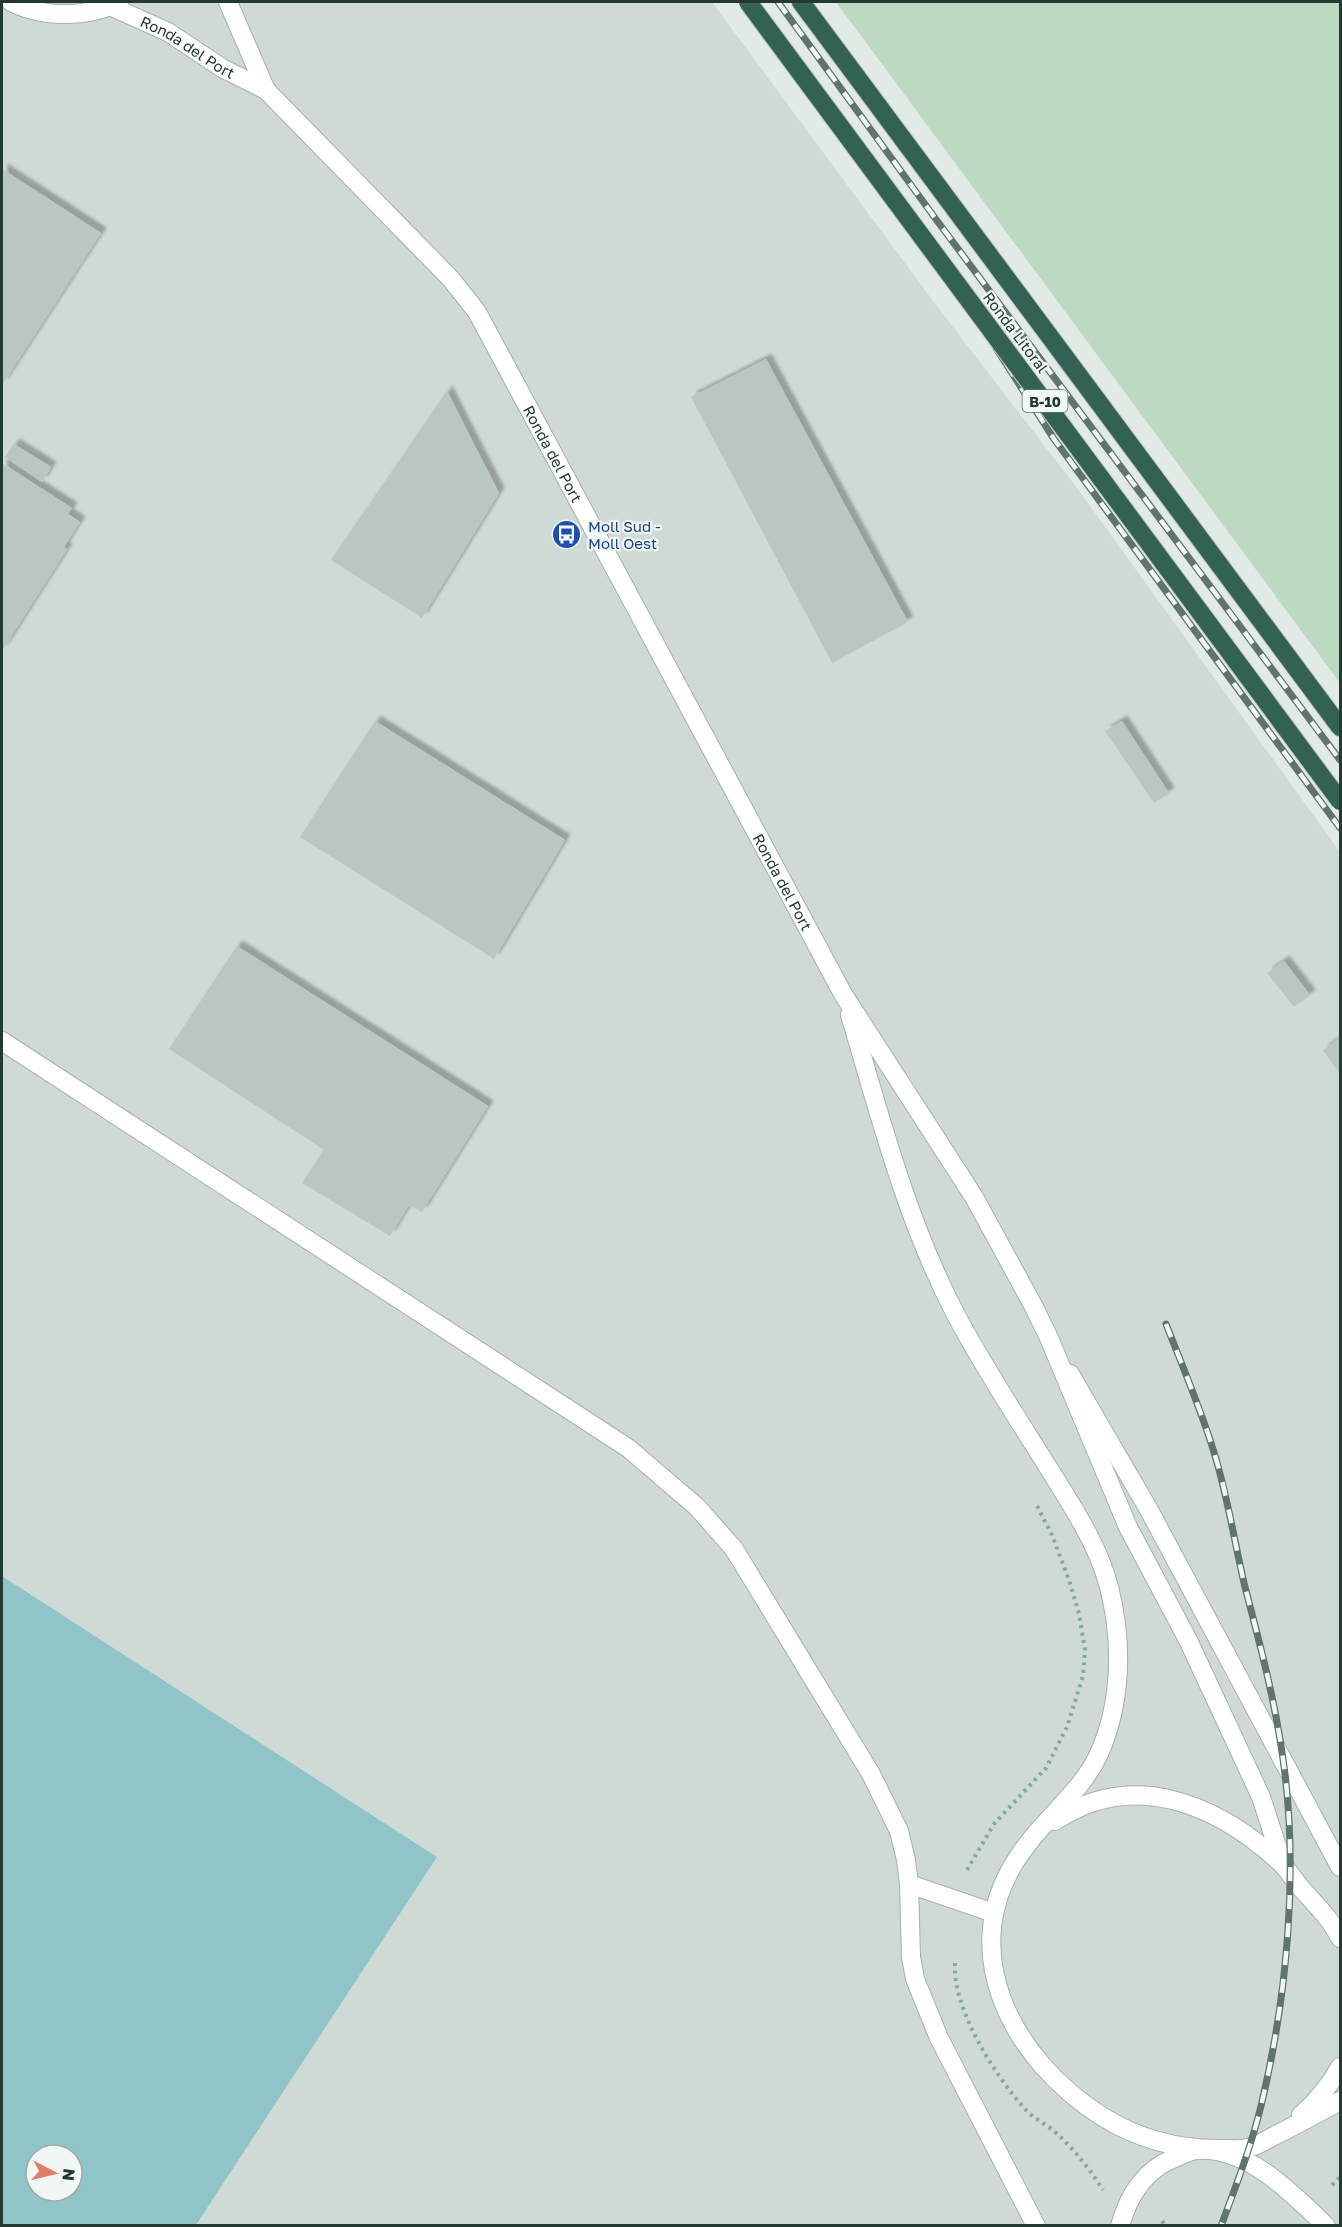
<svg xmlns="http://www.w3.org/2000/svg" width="1342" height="2227" viewBox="0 0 1342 2227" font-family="'Golos Text',sans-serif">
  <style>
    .built { fill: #cfdad4 }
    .green { fill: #bcd9c2 }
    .water { fill: #8fc5c9; fill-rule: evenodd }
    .building { fill: #bac7c1; filter: url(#shadow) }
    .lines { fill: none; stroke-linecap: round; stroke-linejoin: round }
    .lane-casing { stroke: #a4b1ab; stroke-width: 20 }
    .street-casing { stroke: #a4b1ab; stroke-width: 20 }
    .highway-casing { stroke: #bdc4c1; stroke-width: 20 }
    .path { stroke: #85aa9c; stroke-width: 4; stroke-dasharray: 3 4.5; stroke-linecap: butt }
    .lane { stroke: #fff; stroke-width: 18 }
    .street { stroke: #fff; stroke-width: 18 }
    .highway { stroke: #326254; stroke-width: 18 }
    .rail-casing { stroke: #5e746c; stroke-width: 7 }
    .rail { stroke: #f1f7f4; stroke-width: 4.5; stroke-dasharray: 14; stroke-linecap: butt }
    .highway-bridge-casing { stroke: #bdc4c1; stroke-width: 20; stroke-linecap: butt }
    .highway-bridge { stroke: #326254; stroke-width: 18 }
    .labels { text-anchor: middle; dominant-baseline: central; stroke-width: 4.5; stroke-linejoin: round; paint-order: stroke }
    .shield { fill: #f1f7f4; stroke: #61726c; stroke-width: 1.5 }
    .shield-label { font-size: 14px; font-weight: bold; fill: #233931 }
    .street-label { font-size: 15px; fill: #233931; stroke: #f1f7f4 }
    .transit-label { font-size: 15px; fill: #164399; stroke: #f1f7f4; text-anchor: start }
  </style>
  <defs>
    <filter id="shadow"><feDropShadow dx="5.5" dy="-5.5" stdDeviation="1.5" flood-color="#0004"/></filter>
  </defs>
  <rect width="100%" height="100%" fill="#e1eae5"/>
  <polygon class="built" points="2,2 712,2 936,305 1077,488 1340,852 1340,2225 196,2225 437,1857 2,1576"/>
  <polygon class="green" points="836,2 1340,2 1340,683"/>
  <path class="water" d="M2 1576 437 1857 196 2225H2ZM36 2155H72V2191H36Z"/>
  <g class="building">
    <polygon points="2,169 101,233 2,385"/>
    <polygon points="766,359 908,622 832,663 691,397"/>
    <polygon points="447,391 499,493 422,618 331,560"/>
    <polygon points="14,444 51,467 42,482 5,457"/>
    <polygon points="2,463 72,508 68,514 80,522 64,547 67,549 2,651"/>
    <polygon points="375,721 565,840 494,959 300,837"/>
    <polygon points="1122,721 1169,793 1154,803 1105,731"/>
    <polygon points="237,946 488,1106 422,1212 409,1205 390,1236 302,1183 324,1150 169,1049"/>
    <polygon points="1284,961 1310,995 1294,1007 1267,973"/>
    <polygon points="1340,1038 1340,1074 1323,1050"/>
  </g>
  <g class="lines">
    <defs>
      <g id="lane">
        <polyline points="2,1041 628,1448 697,1507 734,1549 871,1774 899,1831 906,1860 909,1884 911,1957 915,1979 939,2038 1036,2226"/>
        <polyline points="1070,1374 1149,1510 1340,1867"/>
        <polyline points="909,1884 994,1913"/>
        <path d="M1120 2226C1128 2197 1144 2171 1172 2159 1180 2156 1190 2150 1198 2150 1248 2147 1293 2194 1326 2226"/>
      </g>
      <g id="street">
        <path d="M11 2C43 18 87 18 119 2"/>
        <polyline points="228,2 266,90"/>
        <path id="s1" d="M110 6 168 32 222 68 266 90 451 279 477 312 843 994 974 1197 1034 1307 1049 1338 1128 1527 1188 1640 1261 1797 1283 1865"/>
        <path d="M850 1015C880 1116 906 1219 955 1313 985 1370 1022 1425 1056 1480 1077 1514 1099 1548 1109 1587 1123 1642 1122 1704 1098 1756 1080 1793 1046 1817 1023 1850 951 1948 1012 2060 1103 2117 1140 2140 1181 2150 1224 2149 1231 2149 1240 2150 1247 2148 1256 2147 1266 2140 1274 2136 1296 2125 1318 2113 1340 2101"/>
        <path d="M1055 1821C1134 1768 1218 1805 1281 1863 1288 1870 1294 1880 1301 1888 1315 1904 1331 1919 1340 1938"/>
        <path d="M1301 2115C1317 2101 1330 2085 1340 2067"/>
      </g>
      <polyline id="highway" points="801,2 1340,727"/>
    </defs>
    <use href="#lane" class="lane-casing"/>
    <use href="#street" class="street-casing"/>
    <use href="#highway" class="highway-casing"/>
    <g class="path">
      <polyline points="967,1870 994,1824 1046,1768 1067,1727 1083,1676 1085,1650 1079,1614 1069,1580 1052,1535 1037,1506"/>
      <path d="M955 1963C952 2008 995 2076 1025 2109 1033 2118 1044 2123 1054 2131 1074 2149 1089 2168 1103 2190"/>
      <polyline points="1332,2185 1340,2177"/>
      <polyline points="1162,2221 1166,2226"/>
    </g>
    <use href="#lane" class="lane"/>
    <use href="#street" class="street"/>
    <use href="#highway" class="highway"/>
    <defs>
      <g id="rail">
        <polyline points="743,2 822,109 936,254 1054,439 1340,828"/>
        <polyline points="778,2 935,218 1340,760"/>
        <path d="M1166 1324C1182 1365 1199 1405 1212 1446 1227 1491 1234 1541 1245 1587 1260 1644 1275 1701 1283 1759 1299 1870 1287 1998 1261 2106 1251 2147 1236 2186 1221 2226"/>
      </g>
    </defs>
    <use href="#rail" class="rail-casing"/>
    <use href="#rail" class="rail"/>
    <defs>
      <polyline id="highway-bridge" points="748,2 1340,801"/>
    </defs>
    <use href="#highway-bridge" class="highway-bridge-casing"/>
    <use href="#highway-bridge" class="highway-bridge"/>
  </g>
  <defs>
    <symbol id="bus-disc" viewBox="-11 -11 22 22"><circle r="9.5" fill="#1a4fb4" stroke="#f1f7f4"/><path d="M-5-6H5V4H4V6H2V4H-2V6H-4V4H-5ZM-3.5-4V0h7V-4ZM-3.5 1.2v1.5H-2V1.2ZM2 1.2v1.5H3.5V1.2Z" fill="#fff"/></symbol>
  </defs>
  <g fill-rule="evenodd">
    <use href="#bus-disc" x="550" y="518" width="33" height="33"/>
  </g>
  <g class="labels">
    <rect class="shield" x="1022.5" y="390" width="45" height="22" rx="4.5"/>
    <g class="shield-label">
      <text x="1045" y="401">B-10</text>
    </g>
    <g class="street-label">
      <text stroke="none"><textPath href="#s1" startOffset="88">Ronda del Port</textPath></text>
      <text transform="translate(1016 332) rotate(53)">Ronda Litoral</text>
      <text stroke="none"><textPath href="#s1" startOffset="645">Ronda del Port</textPath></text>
      <text stroke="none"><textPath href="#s1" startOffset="1131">Ronda del Port</textPath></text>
    </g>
    <g class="transit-label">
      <text x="588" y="526">Moll Sud -<tspan x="588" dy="17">Moll Oest</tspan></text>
    </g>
  </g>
  <rect width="1342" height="2227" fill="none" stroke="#233931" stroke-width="6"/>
  <g transform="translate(54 2173) rotate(97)"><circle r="28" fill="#f1f7f4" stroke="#9faba6" stroke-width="1.5"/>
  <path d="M0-4.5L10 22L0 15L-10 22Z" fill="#e37b66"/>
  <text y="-9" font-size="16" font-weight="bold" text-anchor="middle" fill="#233931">N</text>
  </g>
</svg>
